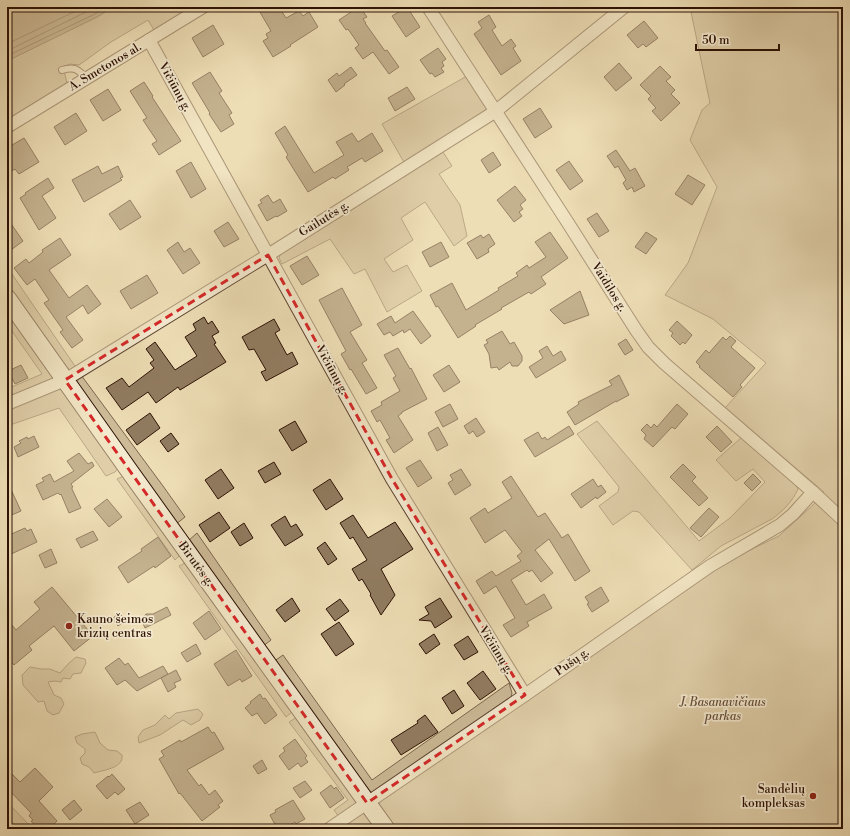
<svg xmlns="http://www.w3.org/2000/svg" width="850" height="836" viewBox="0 0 850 836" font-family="'Libre Bodoni',serif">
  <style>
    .green { fill: #cdbb98; stroke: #7d664e }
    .water { fill: #ac9879; stroke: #79624a }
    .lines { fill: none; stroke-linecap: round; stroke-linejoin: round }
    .shore { stroke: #6c543e; stroke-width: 1 }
    .building { fill: #917c61; stroke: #2d1104 }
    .lane-casing { stroke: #5d4430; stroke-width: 8 }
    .street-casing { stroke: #5d4430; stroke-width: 14 }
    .secondary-casing { stroke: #2d1104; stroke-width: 19 }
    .lane { stroke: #f4ead0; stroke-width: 6 }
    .street { stroke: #f4ead0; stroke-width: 12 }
    .secondary { stroke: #f4ead0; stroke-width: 17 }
    .marked { fill: none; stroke: #d62828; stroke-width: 3; stroke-dasharray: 8 5; stroke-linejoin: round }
    .poi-dot { fill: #8f2418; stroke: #f4ead0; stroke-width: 1.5 }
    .labels { text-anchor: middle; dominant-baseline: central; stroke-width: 3.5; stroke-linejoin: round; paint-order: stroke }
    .street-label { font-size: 12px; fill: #2d1104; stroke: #f4ead0 }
    .poi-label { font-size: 12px; fill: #2d1104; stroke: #f4ead0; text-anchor: start }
    .park-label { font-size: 12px; font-style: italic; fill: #654c38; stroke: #f4ead0 }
  </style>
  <rect width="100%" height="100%" fill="#eedeb6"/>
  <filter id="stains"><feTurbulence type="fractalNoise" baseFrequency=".005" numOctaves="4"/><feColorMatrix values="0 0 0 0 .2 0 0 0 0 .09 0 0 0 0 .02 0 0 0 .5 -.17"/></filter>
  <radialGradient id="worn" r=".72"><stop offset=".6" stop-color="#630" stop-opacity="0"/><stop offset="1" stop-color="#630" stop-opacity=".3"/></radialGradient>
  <g class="green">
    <polygon points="113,7 191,7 154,30 148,20 111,42 79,65 70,64 63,67 67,83 7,120 7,61 97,17"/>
    <polygon points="690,7 843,7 843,829 393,829 379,807 379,804 381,800 713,568 779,536 813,505 824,492 725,408 766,363 713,319 665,295 688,263 717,187 690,140 702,110 710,103"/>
    <polygon points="467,76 489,110 405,164 382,124"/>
    <polygon points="443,152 452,166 439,174 460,205 467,236 454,246 425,202 401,218 413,240 384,259 393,272 407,265 422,291 387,312 365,269 354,274 330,239 282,264 279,258 280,255"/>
    <polygon points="7,267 77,369 70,373 65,371 7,287"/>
    <polygon points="7,308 54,378 43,383 7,399 7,389 42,374 7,324"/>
    <polygon points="81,375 163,486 185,517 175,525 74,381"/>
    <polygon points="60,386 120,466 115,472 106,476 59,408 7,426 7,410"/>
    <path d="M597 421 699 541 730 518 765 482 753 469 736 481 716 460 742 437 795 484 798 489C793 501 782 512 772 519L721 546 692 570 639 512 633 511 613 525 599 506 618 492 619 487 577 434Z"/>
    <polygon points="124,476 181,551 179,556 175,560 117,479"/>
    <polygon points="197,533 271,640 262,647 187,542"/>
    <polygon points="185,563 292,712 286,717 179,566"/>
    <polygon points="283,655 372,780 509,683 512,693 511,697 371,793 273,662"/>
    <polygon points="76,657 85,659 86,663 81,673 73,674 70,679 63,678 61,682 55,681 48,682 54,695 61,698 64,704 59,713 53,715 47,711 44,701 38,702 23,685 22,675 30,667 41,669 50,669 60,673 69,663"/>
    <polygon points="198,709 203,714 200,720 191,725 183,720 160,735 139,743 138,737 143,730 155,725 165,715 169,719 176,713"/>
    <polygon points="299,716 358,800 356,803 339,817 334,810 348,800 289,722"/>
    <path d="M95 732 100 743 108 750 117 751 122 755C124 768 104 770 94 773L89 767 82 764 80 758 85 753V749L77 743 75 737 82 734Z"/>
    <polygon points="7,802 33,829 19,829 7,816"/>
    <polygon points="362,812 365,812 377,829 337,829"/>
  </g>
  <polygon class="water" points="7,7 113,7 97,17 7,61"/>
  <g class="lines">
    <g class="shore">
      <polyline points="7,44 84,7"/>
      <polyline points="7,51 96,7"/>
      <polyline points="7,56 95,14 105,7"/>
    </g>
  </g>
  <g class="building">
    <polygon points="257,7 279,7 286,18 299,11 303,16 309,12 318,27 290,45 291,46 273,57 263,41 268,38 266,34 271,31"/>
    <polygon points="346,7 360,7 367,17 363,19 366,23 365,23 385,51 387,50 399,67 389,74 373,52 363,59 355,48 359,45 348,29 346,30 339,20 351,12"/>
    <polygon points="407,7 420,27 406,37 392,16"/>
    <polygon points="489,15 496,27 492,30 502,46 511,39 516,46 513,48 521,61 501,75 474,34 482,28 478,22"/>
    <polygon points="644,21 658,38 646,47 643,44 638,48 627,35"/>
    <polygon points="213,25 224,44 203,57 192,38"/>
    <polygon points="438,48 446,59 442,62 444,66 441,68 444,72 435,77 432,73 430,74 420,60"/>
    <polygon points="619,63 632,78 616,91 604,77"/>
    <polygon points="660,66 671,77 666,81 675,90 671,94 680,103 661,121 652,111 656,108 648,99 651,96 640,85"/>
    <polygon points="351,67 357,75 344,84 345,85 336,92 328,80 337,73 339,76"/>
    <polygon points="210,72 222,91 219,93 232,113 229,115 234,124 221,132 209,114 210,113 192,83"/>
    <polygon points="144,82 153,96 152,97 181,141 159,155 152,144 157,141 143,120 147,118 130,91"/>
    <polygon points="407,87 415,99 395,111 388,98"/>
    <polygon points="108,89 121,110 103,121 90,100"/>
    <polygon points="540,108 552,127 535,138 523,119"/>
    <polygon points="76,113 87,131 65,145 54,127"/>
    <polygon points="285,126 314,173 344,155 336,142 352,133 358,142 372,133 383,151 365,162 362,158 347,167 349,170 335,179 333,177 308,192 286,157 288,155 275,133"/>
    <polygon points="24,138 39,162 19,174 15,169 7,174 7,148"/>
    <polygon points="616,150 630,171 635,168 645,186 634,192 632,187 627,190 623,183 626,180 618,166 615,168 607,156"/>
    <polygon points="493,152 501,165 489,173 481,160"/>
    <polygon points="569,161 583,181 570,190 556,170"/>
    <polygon points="191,162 206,189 191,198 176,171"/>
    <polygon points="98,166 102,174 118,166 123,177 120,178 122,180 84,202 72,180"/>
    <polygon points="688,175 705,185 692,205 675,194"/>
    <polygon points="48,178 54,188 42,196 56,218 39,230 20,198 26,194 25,193"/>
    <polygon points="515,186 526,200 520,205 523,209 519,212 522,216 514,222 497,200"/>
    <polygon points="268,195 273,203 280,199 287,211 277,217 276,216 267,221 258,205 262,203 260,200"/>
    <polygon points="130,200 141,217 120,230 109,214"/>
    <polygon points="597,213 609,231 599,237 587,219"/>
    <polygon points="7,218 23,241 7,253"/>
    <polygon points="228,222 239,239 224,247 214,231"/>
    <polygon points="550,232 568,258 541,277 546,284 531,294 529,292 501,308 502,309 475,325 476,326 458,338 438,306 436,307 430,295 452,283 466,310 499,290 498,288 518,276 516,273 527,265 529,268 546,257 535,242"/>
    <polygon points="646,232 657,239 646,254 635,247"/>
    <polygon points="489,234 495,244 488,249 489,252 477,259 467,243 481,235 483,238"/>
    <polygon points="60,238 71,255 49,270 69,298 87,285 101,304 88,314 83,305 66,317 83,340 72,348 60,332 63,330 44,303 49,300 35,279 27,285 14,268 26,259 29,263 43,252 42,250"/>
    <polygon points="178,242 184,252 190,248 200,263 183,274 167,250"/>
    <polygon points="441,242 449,257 430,267 422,252"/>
    <polygon points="307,256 319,275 302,285 290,266"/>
    <polygon points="147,275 158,293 131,309 120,291"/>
    <polygon points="342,288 362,325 350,332 367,360 362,363 377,388 366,394 351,369 350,370 341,354 346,351 319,300"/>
    <polygon points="580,291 589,315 564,324 550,310"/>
    <polygon points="413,311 431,336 421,344 410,329 404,333 403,330 393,336 390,332 384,335 377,324 391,316 395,323"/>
    <polygon points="204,317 208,324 212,321 219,332 212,336 216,343 214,344 226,362 180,390 178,387 156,403 148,392 122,410 106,388 122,378 129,387 154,368 150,363 154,360 146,349 155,342 175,370 197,356 185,337 196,330 193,324"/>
    <polygon points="274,319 280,330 275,333 287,355 292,352 298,364 266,381 261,372 266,370 254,349 249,350 242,337"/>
    <polygon points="677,321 692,335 685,344 683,342 680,345 671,336 673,333 669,330"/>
    <polygon points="502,331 510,344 514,342 522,356 522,361 518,366 512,366 510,362 499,370 497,367 491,368 489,354 484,345 488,343 486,340"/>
    <polygon points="730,336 736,341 731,347 755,368 740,385 742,387 733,397 699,367 700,366 696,362 706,350 709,353 723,337 726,340"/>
    <polygon points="626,339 633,350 625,355 618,344"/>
    <polygon points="547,346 553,356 561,351 566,360 536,378 529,367 543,358 539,351"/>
    <polygon points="398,348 410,369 411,368 427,399 402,412 402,413 398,416 413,440 394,453 386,440 390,438 380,420 377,422 371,411 382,405 381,402 400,391 393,378 396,376 384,355"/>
    <polygon points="21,365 28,378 15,384 8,371"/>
    <polygon points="449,365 460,382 444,392 433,375"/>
    <polygon points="619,375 629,395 616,402 616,401 575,425 567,412 579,404 578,402 612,385 609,381"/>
    <polygon points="450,404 458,419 443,427 435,412"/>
    <polygon points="677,404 688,414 675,429 672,427 653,447 644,439 646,435 641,430 647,424 651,428 654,424 657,427"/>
    <polygon points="150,413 160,428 137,445 126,430"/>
    <polygon points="476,418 485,432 477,437 473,431 469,434 464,426"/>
    <polygon points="295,421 307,442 292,451 279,430"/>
    <polygon points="569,426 574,434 535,457 524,440 538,432 542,439 545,437 547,440"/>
    <polygon points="717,426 732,442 721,452 706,437"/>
    <polygon points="438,427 448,445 437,451 428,433"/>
    <polygon points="171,433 179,444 168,452 160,441"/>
    <polygon points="34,436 39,447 18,457 14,447 21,443 19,441 27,437 28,439"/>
    <polygon points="79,453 88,464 92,462 94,466 71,484 73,487 72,487 72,489 81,508 69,513 61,494 60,495 58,493 43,500 36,485 44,481 42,478 50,474 54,482 74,471 67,461"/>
    <polygon points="420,460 432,478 418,487 406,468"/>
    <polygon points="274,462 281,474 265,483 258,471"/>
    <polygon points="683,464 696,477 692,481 708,498 699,506 670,477"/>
    <polygon points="221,469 234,488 218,499 205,480"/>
    <polygon points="461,469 471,485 455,495 448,483 453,480 450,475"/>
    <polygon points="753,474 761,482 752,491 744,483"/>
    <polygon points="511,476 538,517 545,513 562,538 568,534 590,571 575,581 549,539 535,550 553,573 541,582 532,570 529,572 527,570 511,580 526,605 544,594 552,608 527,622 529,626 511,637 503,625 515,618 496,586 484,594 476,581 492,571 496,576 521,561 517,556 522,552 505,530 485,543 470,518 485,508 488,513 512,498 502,482"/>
    <polygon points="330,479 343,499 326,510 313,490"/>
    <polygon points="593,479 598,487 601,485 606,492 597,499 596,497 581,508 571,494"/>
    <polygon points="7,481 21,511 7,517"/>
    <polygon points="107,499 122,517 109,527 94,509"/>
    <polygon points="709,508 719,517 701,537 690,528"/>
    <polygon points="219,512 230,528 210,542 199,525"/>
    <polygon points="353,515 368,538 395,522 413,549 381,569 395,595 381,615 370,595 371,594 362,579 359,581 352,569 367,560 353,537 350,539 340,523"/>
    <polygon points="285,516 291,527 296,524 303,535 285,546 271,525"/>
    <polygon points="244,523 253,538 240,546 231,532"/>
    <polygon points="25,528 27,531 31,529 37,542 7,556 7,536"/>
    <polygon points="93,531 98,540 81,548 76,539"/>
    <polygon points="158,537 171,556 155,568 154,566 128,583 118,567 142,551 141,549"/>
    <polygon points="325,542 337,559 328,565 317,548"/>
    <polygon points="51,549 57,563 45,568 39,555"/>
    <polygon points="52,587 93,636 74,651 54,626 29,646 32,650 14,665 7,657 7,619 16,630 40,609 34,602"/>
    <polygon points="601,587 609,601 592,612 587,604 589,603 585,597"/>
    <polygon points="292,598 300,611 285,622 276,610"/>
    <polygon points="440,598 452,617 435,628 431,621 419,620 429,614 425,607"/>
    <polygon points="340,599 349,611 335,621 326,609"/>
    <polygon points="167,607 171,615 145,628 141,619 146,614 153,614"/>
    <polygon points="209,611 221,629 205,640 193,623"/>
    <polygon points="119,613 126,620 118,626 112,619"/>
    <polygon points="339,622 354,644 336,656 321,634"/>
    <polygon points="434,634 440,644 426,654 419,644"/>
    <polygon points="468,636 478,652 464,660 454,645"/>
    <polygon points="196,644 201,654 187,662 181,653"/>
    <polygon points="236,650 252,676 242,682 240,679 228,686 214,664"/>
    <polygon points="119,658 125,665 128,663 139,678 163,666 168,674 137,691 125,680 117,685 105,668"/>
    <polygon points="176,670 181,680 174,683 176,687 168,692 161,678"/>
    <polygon points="483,671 496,689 480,700 467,683"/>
    <polygon points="454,690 464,706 452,714 442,698"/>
    <polygon points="260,694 263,699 265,698 277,715 265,724 257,713 252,716 245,708 251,703 250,702"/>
    <polygon points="425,715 438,732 401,755 391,740 418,723 417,721"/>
    <polygon points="208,727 212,733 214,732 224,749 187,770 199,786 201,784 209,795 215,790 223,801 218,805 220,807 202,821 180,793 179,794 159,759 164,756 161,751 180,740 181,742"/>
    <polygon points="295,739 307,756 305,758 308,762 301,767 298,763 289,770 279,756 285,751 283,748"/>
    <polygon points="262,760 267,769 258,774 253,766"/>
    <polygon points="35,768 53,787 39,801 57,821 49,829 38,829 31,821 33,820 29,816 31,813 7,788 7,769 20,782"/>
    <polygon points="112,774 125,789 118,795 115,792 107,799 96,786 108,776 109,777"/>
    <polygon points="305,781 312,790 300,798 293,788"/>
    <polygon points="331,785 334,789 336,787 344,798 330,808 320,793"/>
    <polygon points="74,800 82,810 70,820 62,810"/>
    <polygon points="293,800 305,819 296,824 295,822 284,829 278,828 275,823 274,823 270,815 276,812 275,810"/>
    <polygon points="140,802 149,815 135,824 126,810"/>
  </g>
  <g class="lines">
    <defs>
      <path id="lane" d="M62 70C76 66 77 70 87 78"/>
      <g id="street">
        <polyline points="428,7 568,223 636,330 648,347 664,363 813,492 843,520"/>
        <polyline points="149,40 392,479 525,695"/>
        <polyline points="7,127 203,7"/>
        <polyline points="7,404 65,380 268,255 496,111 624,7"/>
        <polyline points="329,829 525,695 710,566 780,525 793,514 813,492"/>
      </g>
      <polyline id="secondary" points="7,298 128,469 386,829"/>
    </defs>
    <use href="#lane" class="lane-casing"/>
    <use href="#street" class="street-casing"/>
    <use href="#secondary" class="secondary-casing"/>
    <use href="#lane" class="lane"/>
    <use href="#street" class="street"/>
    <use href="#secondary" class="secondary"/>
  </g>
  <path d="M0 0H850V836H0ZM268 255 392 479 525 695 367 803 65 380Z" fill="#eedeb6" fill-opacity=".55" fill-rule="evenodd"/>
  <path class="marked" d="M268 255 392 479 525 695 367 803 65 380Z"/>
  <g class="poi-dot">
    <circle cx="69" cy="626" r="4"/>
    <circle cx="813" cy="796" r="4"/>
  </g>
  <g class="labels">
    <g class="street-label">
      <text transform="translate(105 67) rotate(-31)">A. Smetonos al.</text>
      <text transform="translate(175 87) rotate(61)">Vičiūnų g.</text>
      <text transform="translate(324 219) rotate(-32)">Gailutės g.</text>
      <text transform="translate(609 287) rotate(58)">Vaidilos g.</text>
      <text transform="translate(332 370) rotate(61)">Vičiūnų g.</text>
      <text transform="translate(196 564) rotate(54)">Birutės g.</text>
      <text transform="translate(496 650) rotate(58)">Vičiūnų g.</text>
      <text transform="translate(572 662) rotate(-35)">Pušų g.</text>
    </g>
    <g class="poi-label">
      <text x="77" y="619">Kauno šeimos<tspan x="77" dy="14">krizių centras</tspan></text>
      <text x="805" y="789" text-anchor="end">Sandėlių<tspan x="805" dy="14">kompleksas</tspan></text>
    </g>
    <g class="park-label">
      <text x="723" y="702">J. Basanavičiaus<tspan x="723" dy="14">parkas</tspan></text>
    </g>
  </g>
  <rect width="850" height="836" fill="none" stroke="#eedeb6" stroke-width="24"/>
  <rect x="8" y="8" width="834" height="820" fill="none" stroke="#2d1104" stroke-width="2"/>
  <rect x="12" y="12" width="826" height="812" fill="none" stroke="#2d1104"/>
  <path d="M696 44v6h83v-6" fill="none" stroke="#2d1104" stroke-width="2"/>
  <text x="702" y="44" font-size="12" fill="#2d1104" stroke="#f4ead0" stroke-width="3" paint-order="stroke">50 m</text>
  <rect width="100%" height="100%" filter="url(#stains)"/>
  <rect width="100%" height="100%" fill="url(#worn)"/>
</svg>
